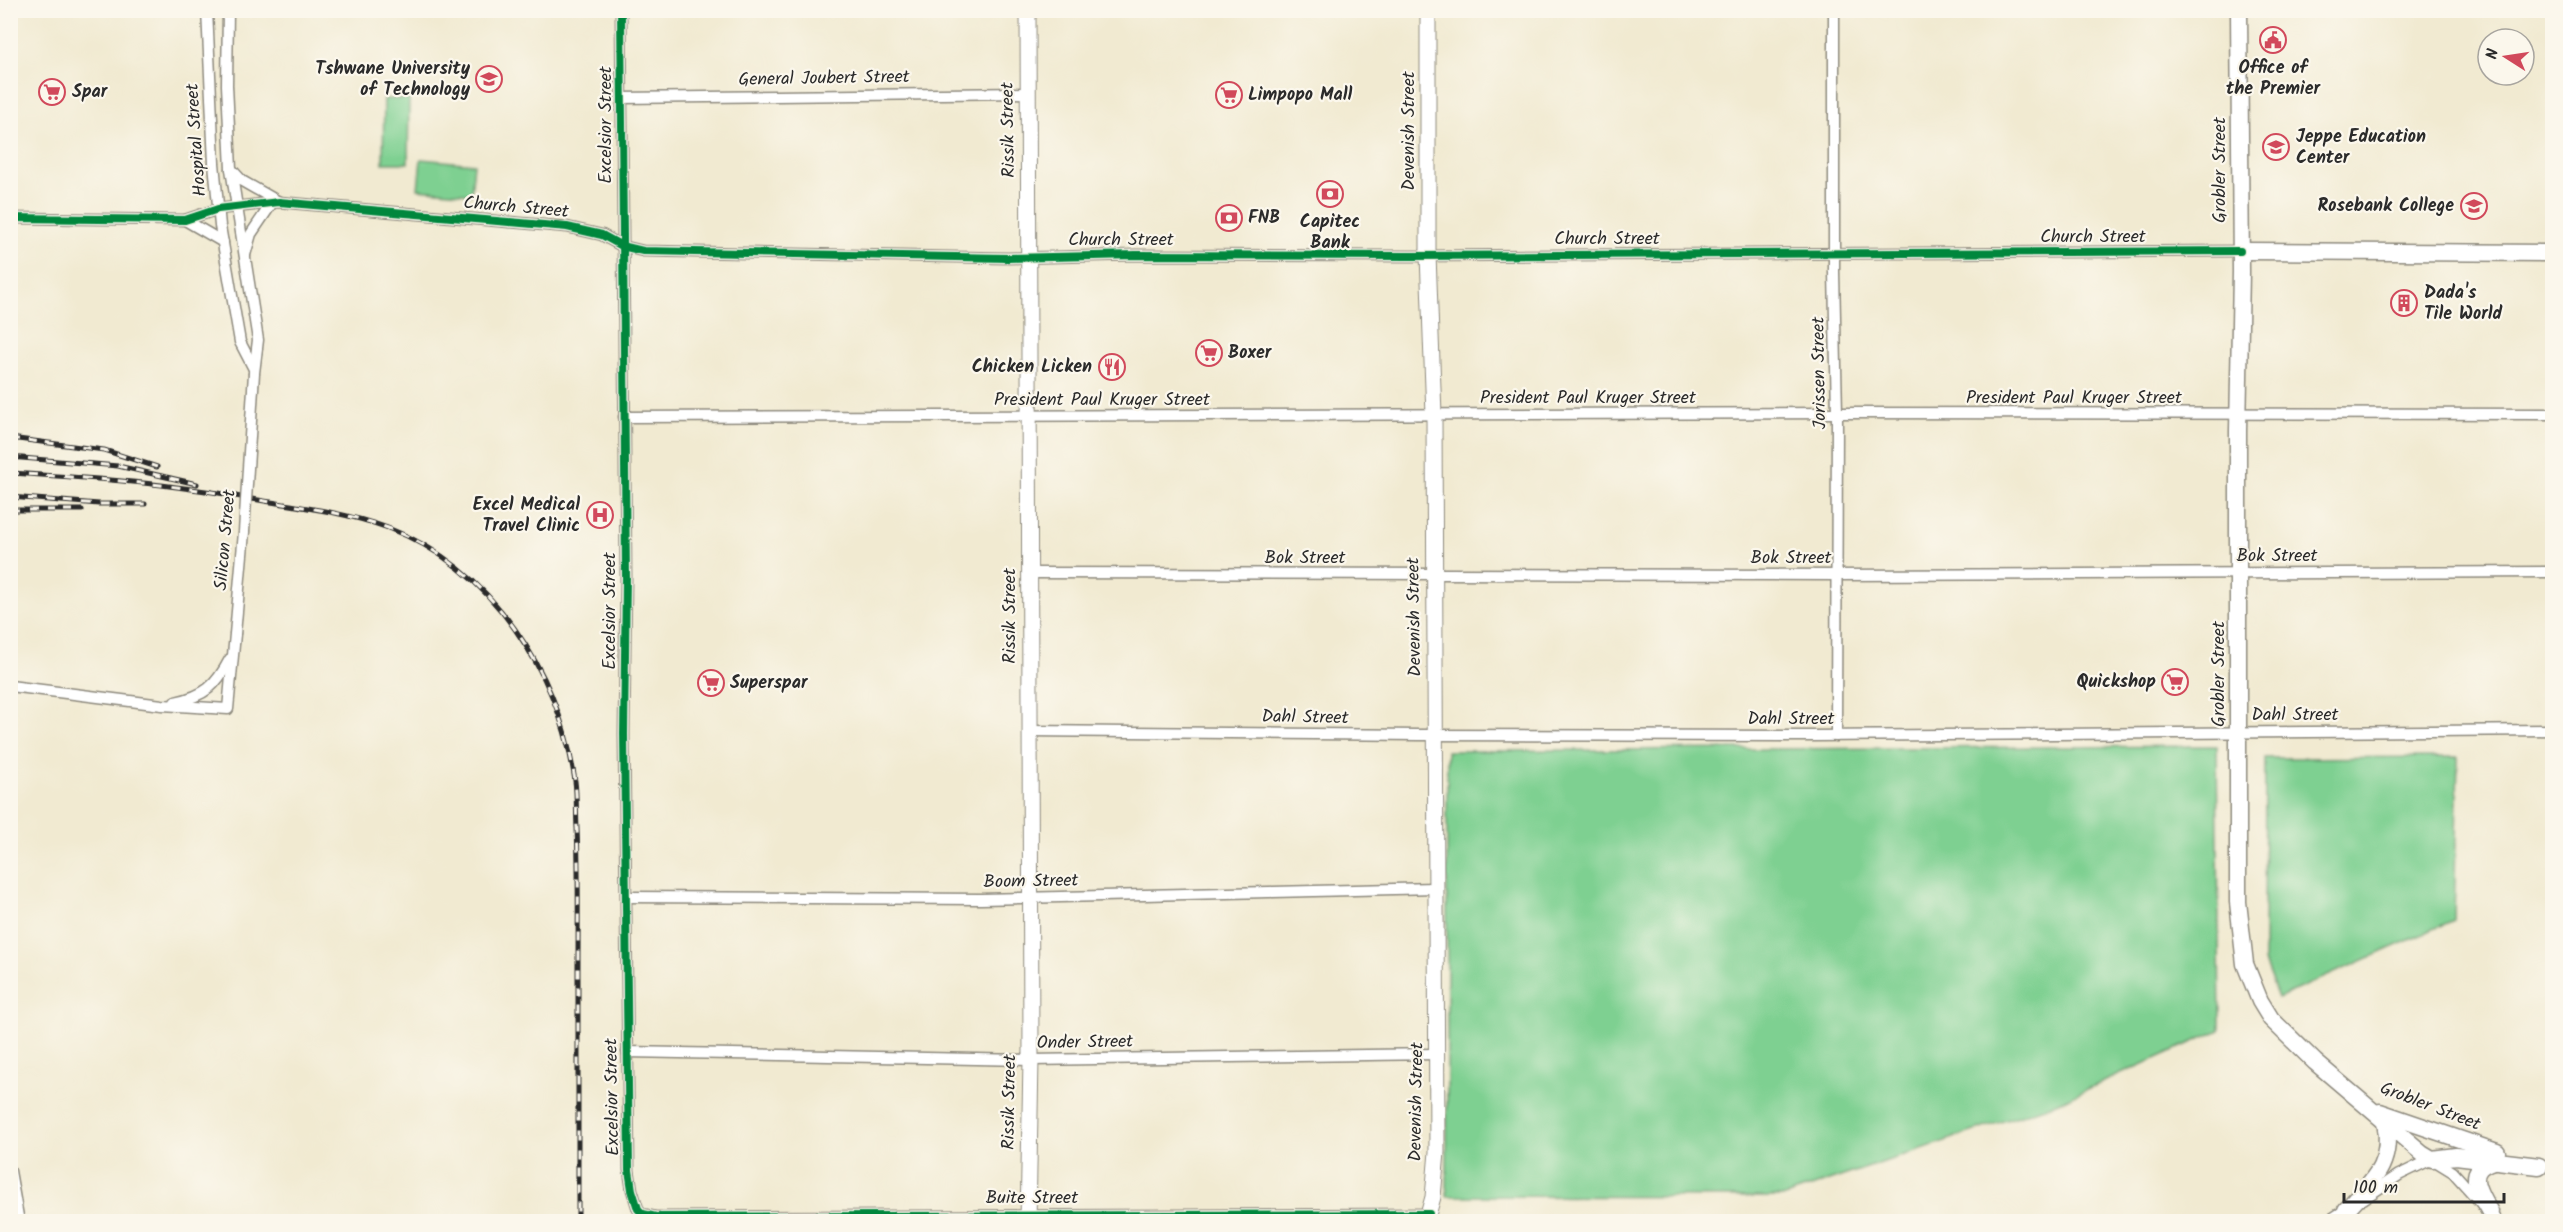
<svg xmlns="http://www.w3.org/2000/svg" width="2563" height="1232" viewBox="0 0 2563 1232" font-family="Kalam,sans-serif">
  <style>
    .green { fill: #7ed091; stroke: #547e5e; stroke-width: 1.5 }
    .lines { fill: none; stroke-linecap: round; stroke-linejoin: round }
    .minor-casing { stroke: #8e8a7e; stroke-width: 13 }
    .secondary-casing { stroke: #8e8a7e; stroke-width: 17 }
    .primary-casing { stroke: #8e8a7e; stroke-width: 19 }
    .minor { stroke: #fff; stroke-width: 10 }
    .secondary { stroke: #fff; stroke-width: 15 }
    .primary { stroke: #fff; stroke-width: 16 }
    .rail-casing { stroke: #2b2b2b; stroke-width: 5 }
    .rail { stroke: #fbf7ec; stroke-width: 3; stroke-dasharray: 9; stroke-linecap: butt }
    .minor-bridge-casing { stroke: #8e8a7e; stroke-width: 13; stroke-linecap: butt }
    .minor-bridge { stroke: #fff; stroke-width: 10 }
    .cycleway-casing { stroke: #fbf7ec; stroke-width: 11 }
    .cycleway { stroke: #00873e; stroke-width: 8 }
    .labels { text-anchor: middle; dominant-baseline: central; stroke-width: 4.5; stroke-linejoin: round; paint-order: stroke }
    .poi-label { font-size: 18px; font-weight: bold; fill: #2b2b2b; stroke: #fbf7ec; text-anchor: start }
    .street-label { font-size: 18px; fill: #2b2b2b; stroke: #fbf7ec }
  </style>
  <rect width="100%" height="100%" fill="#fbf7ec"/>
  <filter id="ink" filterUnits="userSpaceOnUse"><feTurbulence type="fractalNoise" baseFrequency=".0167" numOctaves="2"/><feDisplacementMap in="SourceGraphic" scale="12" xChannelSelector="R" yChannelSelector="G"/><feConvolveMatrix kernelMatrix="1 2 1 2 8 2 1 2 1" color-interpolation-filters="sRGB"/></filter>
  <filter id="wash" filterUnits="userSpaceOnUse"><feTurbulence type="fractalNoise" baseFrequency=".008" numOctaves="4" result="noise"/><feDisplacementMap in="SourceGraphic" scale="24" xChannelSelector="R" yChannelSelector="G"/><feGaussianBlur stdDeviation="1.35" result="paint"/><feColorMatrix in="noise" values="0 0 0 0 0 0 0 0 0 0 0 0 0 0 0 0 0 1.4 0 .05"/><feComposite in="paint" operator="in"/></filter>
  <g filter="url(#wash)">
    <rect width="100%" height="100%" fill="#f1ead1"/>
    <g class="green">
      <polygon points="384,99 409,99 408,163 383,163"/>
      <polygon points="421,159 474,164 471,194 418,189"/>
      <polygon points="2217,746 2220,1030 2056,1103 1782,1197 1447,1196 1447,751"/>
      <polygon points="2458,757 2454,920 2278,998 2264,961 2265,758"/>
    </g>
  </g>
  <g filter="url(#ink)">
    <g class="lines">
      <defs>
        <g id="minor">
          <polyline points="207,10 214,163 220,226 240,342 254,369"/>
          <polyline points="228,10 227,85 231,169 258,340 254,373"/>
          <polyline points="621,10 626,577 624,734 629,1170 632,1190 638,1209 643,1214 656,1217 1429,1214"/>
          <polyline points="1834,10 1834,272 1837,413 1836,736"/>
          <polyline points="621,98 1027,93"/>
          <polyline points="231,169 242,181 279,202"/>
          <polyline points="10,218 185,220 218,209 279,202 567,227 602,235 622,246 643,251 1008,258 1136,255 1411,256 2240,251"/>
          <polyline points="185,220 223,242"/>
          <polyline points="245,255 251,234 272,203"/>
          <polyline points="624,417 1837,413 2552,414"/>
          <polyline points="1029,573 1837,575 2552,572"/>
          <polyline points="10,686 162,705 228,709 235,634"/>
          <path d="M175 702C205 696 216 686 230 659"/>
          <polyline points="1029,731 1418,735 1813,736 2552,730"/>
          <polyline points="627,897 981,899 1435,888"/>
          <polyline points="627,1052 1031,1060 1437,1054"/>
          <polyline points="10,1171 19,1222"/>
          <polyline points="2363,1199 2399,1175 2432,1159 2453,1172 2498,1222"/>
          <polyline points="2327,1222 2350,1207"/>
        </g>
        <g id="secondary">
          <polyline points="1028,10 1031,1060 1028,1222"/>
          <polyline points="1426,1222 1433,1197 1437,1152 1434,415 1428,255 1428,10"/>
        </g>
        <g id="primary">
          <polyline points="2239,10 2241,272 2238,431 2238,902 2245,964 2260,1001 2271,1019 2315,1062 2422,1153 2432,1159 2456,1156 2539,1166"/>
          <polyline points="2240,251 2552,253"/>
          <polyline points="2380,1112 2497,1152"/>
          <path d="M2346 1210C2372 1181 2394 1164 2385 1122"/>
          <path d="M2490 1212C2477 1190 2463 1167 2498 1160"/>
        </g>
      </defs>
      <use href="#minor" class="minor-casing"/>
      <use href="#secondary" class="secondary-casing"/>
      <use href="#primary" class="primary-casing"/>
      <use href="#minor" class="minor"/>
      <use href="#secondary" class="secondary"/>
      <use href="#primary" class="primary"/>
      <defs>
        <g id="rail">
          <polyline points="10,438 104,450 157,467"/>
          <polyline points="10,457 118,466 197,484"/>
          <path d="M10 473C89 478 169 483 246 498 294 506 342 511 388 528 493 568 559 673 575 781 577 796 576 813 577 828 579 874 578 920 578 967 578 1052 578 1137 578 1222"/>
          <polyline points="10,497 99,504 145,504"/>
          <polyline points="10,510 82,510"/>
        </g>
      </defs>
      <use href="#rail" class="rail-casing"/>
      <use href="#rail" class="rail"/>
      <defs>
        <polyline id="minor-bridge" points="235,634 244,532 254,373"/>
      </defs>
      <use href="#minor-bridge" class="minor-bridge-casing"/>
      <use href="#minor-bridge" class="minor-bridge"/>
      <defs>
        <g id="cycleway">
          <polyline points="621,10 626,577 624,734 629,1170 632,1190 638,1209 643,1214 656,1217 1429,1214"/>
          <polyline points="10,218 185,220 218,209 279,202 567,227 602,235 622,246 643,251 1008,258 1136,255 1411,256 2240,251"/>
        </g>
      </defs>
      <use href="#cycleway" class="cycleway-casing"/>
      <use href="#cycleway" class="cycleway"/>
    </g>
  </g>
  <defs>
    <symbol id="civic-ring" viewBox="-11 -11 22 22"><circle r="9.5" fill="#fbf7ec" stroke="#d1495b" stroke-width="1.5"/><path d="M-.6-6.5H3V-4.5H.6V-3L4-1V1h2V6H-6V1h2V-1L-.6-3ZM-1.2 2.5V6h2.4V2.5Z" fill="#d1495b"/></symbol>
    <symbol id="university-ring" viewBox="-11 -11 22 22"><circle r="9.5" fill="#fbf7ec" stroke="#d1495b" stroke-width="1.5"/><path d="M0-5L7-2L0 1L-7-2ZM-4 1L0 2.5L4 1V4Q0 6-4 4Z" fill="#d1495b"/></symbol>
    <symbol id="supermarket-ring" viewBox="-11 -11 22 22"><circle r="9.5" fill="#fbf7ec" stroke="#d1495b" stroke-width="1.5"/><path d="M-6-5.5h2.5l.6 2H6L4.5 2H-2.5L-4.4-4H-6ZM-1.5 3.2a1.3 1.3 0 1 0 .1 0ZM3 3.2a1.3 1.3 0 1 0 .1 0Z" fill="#d1495b"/></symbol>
    <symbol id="bank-ring" viewBox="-11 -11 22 22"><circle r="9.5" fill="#fbf7ec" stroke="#d1495b" stroke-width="1.5"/><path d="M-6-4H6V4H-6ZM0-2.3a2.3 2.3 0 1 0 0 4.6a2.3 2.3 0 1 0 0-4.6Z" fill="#d1495b"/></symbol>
    <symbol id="building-ring" viewBox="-11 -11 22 22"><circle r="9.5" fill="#fbf7ec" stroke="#d1495b" stroke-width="1.5"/><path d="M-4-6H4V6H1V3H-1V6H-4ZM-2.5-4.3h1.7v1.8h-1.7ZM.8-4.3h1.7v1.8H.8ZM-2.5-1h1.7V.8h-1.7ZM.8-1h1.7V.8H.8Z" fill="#d1495b"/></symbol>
    <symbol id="restaurant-ring" viewBox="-11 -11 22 22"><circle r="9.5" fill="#fbf7ec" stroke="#d1495b" stroke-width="1.5"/><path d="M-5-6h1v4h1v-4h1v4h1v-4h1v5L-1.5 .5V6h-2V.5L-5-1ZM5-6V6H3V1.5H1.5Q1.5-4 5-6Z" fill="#d1495b"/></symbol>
    <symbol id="hospital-ring" viewBox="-11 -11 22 22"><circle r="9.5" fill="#fbf7ec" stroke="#d1495b" stroke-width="1.5"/><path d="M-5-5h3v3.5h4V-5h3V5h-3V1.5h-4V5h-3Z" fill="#d1495b"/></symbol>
  </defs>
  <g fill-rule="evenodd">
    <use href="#civic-ring" x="2258" y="25" width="30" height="30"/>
    <use href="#university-ring" x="474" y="64" width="30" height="30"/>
    <use href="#supermarket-ring" x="37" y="77" width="30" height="30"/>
    <use href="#supermarket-ring" x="1214" y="80" width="30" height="30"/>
    <use href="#university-ring" x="2261" y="132" width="30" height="30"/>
    <use href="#bank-ring" x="1315" y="179" width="30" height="30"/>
    <use href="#university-ring" x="2459" y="191" width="30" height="30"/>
    <use href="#bank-ring" x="1214" y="203" width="30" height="30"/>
    <use href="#building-ring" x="2389" y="288" width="30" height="30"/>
    <use href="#supermarket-ring" x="1194" y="338" width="30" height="30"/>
    <use href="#restaurant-ring" x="1097" y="352" width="30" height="30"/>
    <use href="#hospital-ring" x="585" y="500" width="30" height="30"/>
    <use href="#supermarket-ring" x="2160" y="667" width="30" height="30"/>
    <use href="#supermarket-ring" x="696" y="668" width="30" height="30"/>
  </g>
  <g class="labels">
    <g class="poi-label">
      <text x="2273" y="68" text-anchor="middle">Office of<tspan x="2273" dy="21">the Premier</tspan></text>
      <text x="470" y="69" text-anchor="end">Tshwane University<tspan x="470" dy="21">of Technology</tspan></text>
      <text x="72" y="92">Spar</text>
      <text x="1248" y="95">Limpopo Mall</text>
      <text x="2296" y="137">Jeppe Education<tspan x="2296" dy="21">Center</tspan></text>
      <text x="2454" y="206" text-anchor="end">Rosebank College</text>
      <text x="1248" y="218">FNB</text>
      <text x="1330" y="222" text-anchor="middle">Capitec<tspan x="1330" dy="21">Bank</tspan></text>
      <text x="2424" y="293">Dada's<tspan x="2424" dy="21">Tile World</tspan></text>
      <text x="1228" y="353">Boxer</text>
      <text x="1092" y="367" text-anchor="end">Chicken Licken</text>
      <text x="580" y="505" text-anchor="end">Excel Medical<tspan x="580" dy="21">Travel Clinic</tspan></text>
      <text x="2156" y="682" text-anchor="end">Quickshop</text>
      <text x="730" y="683">Superspar</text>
    </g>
    <g class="street-label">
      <text transform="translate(824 79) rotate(-1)">General Joubert Street</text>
      <text transform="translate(606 125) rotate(-90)">Excelsior Street</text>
      <text transform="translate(1009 130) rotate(-91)">Rissik Street</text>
      <text transform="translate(1409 131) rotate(-90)">Devenish Street</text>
      <text transform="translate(197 140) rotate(-94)">Hospital Street</text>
      <text transform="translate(2220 170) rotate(-90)">Grobler Street</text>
      <text transform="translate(516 208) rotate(5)">Church Street</text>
      <text x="2093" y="237">Church Street</text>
      <text x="1607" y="239">Church Street</text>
      <text x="1121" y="240">Church Street</text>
      <text transform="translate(1820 373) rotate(-91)">Jorissen Street</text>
      <text x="1588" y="398">President Paul Kruger Street</text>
      <text x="2074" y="398">President Paul Kruger Street</text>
      <text x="1102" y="400">President Paul Kruger Street</text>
      <text transform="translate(226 540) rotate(-85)">Silicon Street</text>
      <text x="2277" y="556">Bok Street</text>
      <text x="1305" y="558">Bok Street</text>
      <text x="1791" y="558">Bok Street</text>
      <text transform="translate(610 611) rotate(-90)">Excelsior Street</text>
      <text transform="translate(1010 616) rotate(-90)">Rissik Street</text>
      <text transform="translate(1415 617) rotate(-91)">Devenish Street</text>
      <text transform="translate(2219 674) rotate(-90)">Grobler Street</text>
      <text x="2295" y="715">Dahl Street</text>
      <text transform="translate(1305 718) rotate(1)">Dahl Street</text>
      <text x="1791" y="719">Dahl Street</text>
      <text transform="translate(1031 882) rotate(-1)">Boom Street</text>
      <text transform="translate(1085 1043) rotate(-1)">Onder Street</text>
      <text transform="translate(613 1097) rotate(-91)">Excelsior Street</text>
      <text transform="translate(1010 1102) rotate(-89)">Rissik Street</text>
      <text transform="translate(1417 1102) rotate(-89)">Devenish Street</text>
      <text transform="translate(2430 1107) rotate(21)">Grobler Street</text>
      <text x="1032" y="1198">Buite Street</text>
    </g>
  </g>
  <rect width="2563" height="1232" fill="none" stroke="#fbf7ec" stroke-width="36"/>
  <g transform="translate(2506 57) rotate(282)"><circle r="28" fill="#fbf7ec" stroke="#a8a59f" stroke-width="1.5"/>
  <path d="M0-4.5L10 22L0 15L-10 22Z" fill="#d1495b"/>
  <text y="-9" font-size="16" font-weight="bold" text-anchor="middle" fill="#2b2b2b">N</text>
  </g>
  <path d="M2344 1193v9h160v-9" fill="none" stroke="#2b2b2b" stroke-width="3"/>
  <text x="2353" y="1193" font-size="18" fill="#2b2b2b" stroke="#fbf7ec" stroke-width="4.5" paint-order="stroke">100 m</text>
</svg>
